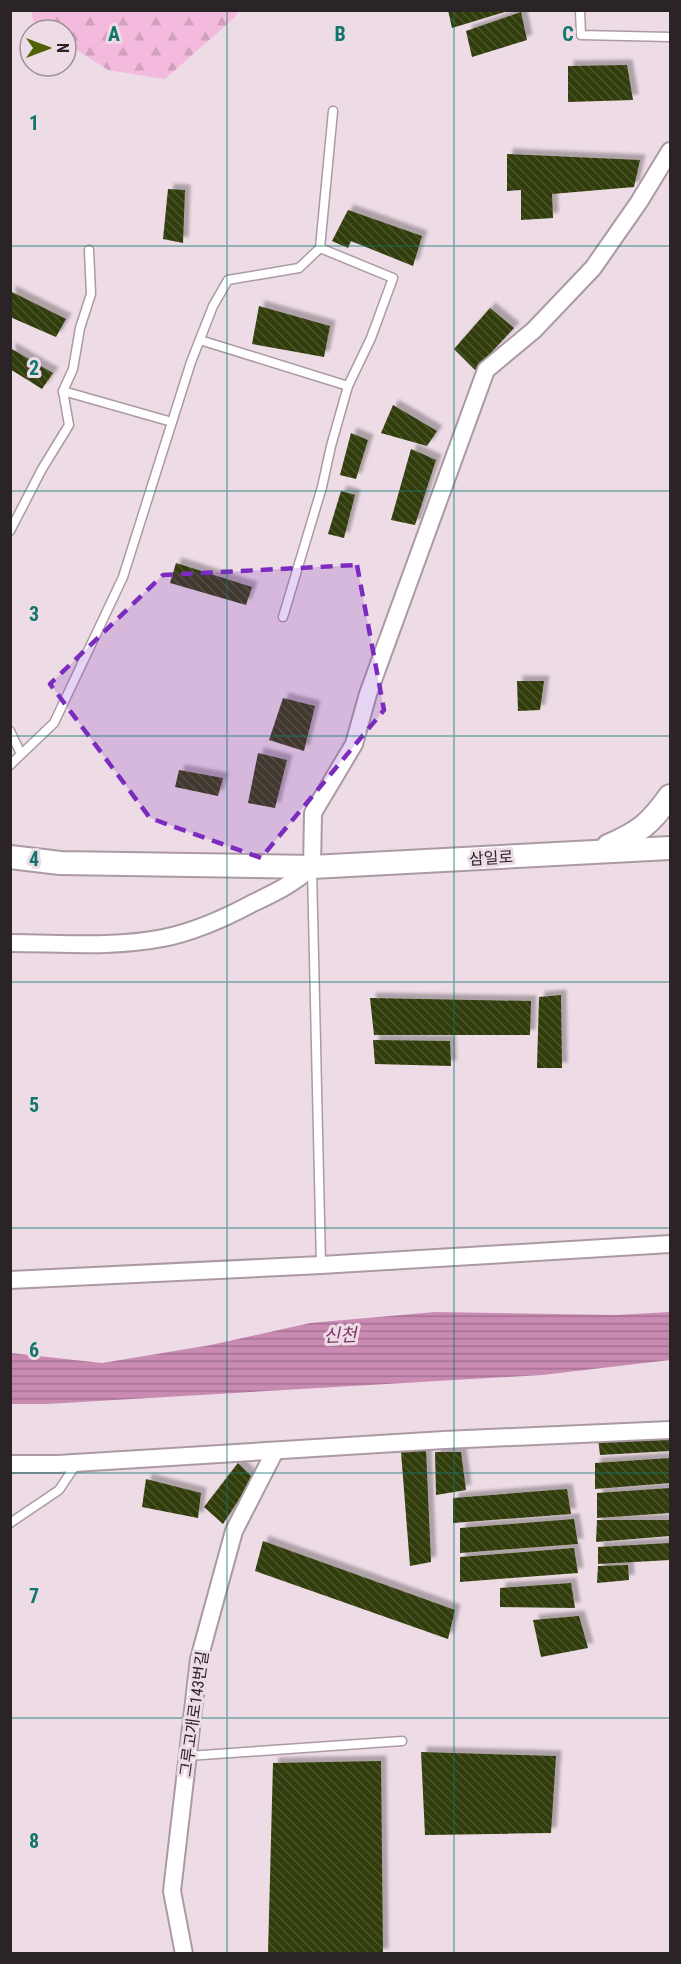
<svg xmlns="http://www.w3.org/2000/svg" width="681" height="1964" viewBox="0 0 681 1964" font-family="'Roboto Condensed','Noto Sans KR',sans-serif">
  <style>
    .forest { fill: url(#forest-firs) }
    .water { fill: url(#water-rules) }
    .building { fill: url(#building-back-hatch); filter: url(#shadow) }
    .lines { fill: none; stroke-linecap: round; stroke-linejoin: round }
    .service-casing { stroke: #ab9aa4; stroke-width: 11 }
    .minor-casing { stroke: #ab9aa4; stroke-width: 20 }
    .secondary-casing { stroke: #ab9aa4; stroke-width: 26 }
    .service { stroke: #fff; stroke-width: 8 }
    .minor { stroke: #fff; stroke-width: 16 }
    .secondary { stroke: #fff; stroke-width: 22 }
    .marked { fill: #7b2cbf; fill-opacity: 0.2; stroke: #7b2cbf; stroke-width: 4.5; stroke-dasharray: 12 8; stroke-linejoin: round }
    .grid { fill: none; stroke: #0f766e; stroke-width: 1.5; stroke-opacity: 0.55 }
    .labels { text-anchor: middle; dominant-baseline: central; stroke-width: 6; stroke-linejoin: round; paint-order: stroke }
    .street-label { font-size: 16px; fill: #2a2427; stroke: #eddbe5 }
    .water-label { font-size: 18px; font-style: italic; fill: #7e3366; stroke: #eddbe5 }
    .grid-label { font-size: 20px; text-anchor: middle; font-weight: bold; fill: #0f766e; stroke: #eddbe5; stroke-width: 6; stroke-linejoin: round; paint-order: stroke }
  </style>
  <defs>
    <pattern id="forest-firs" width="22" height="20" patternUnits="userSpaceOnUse" patternTransform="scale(1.5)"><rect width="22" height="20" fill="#f3badd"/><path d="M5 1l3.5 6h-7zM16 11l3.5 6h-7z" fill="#d0a0be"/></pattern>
    <pattern id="water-rules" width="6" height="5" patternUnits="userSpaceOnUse" patternTransform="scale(1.5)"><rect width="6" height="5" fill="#ca8bb3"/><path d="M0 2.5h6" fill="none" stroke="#a47192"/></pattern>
    <pattern id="building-back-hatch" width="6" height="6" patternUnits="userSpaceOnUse" patternTransform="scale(1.5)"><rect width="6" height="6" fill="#303c08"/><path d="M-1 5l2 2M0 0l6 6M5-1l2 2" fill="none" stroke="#4d562c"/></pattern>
    <filter id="shadow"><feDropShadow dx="5.5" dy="-5.5" stdDeviation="1.5" flood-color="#0004"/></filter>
  </defs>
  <rect width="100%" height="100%" fill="#eddbe5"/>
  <polygon class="forest" points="32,11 32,10 239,11 233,19 165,79 108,70 66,43 66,30 47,30 33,21"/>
  <polygon class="water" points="435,1312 616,1315 670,1312 670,1360 542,1375 47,1404 11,1404 11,1353 102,1363 211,1345 310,1323"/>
  <g class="building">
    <polygon points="448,10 508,10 508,11 452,28"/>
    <polygon points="521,12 527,40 472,57 466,31"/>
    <polygon points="627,65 633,100 568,102 568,66"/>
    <polygon points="507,154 640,160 634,187 552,194 553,218 521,220 521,190 507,191"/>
    <polygon points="168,189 185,190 183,243 163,239"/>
    <polygon points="348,210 422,236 413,266 351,241 348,248 332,241"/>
    <polygon points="10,291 66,319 56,337 10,317"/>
    <polygon points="259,306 330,326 324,357 252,344"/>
    <polygon points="490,308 514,328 475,370 454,349"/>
    <polygon points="10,348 53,373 42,389 10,369"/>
    <polygon points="393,405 437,431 427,446 381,433"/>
    <polygon points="351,433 368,440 356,479 340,475"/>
    <polygon points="411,449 436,460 415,525 391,520"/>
    <polygon points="341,491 355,495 344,538 328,534"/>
    <polygon points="176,563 252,587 246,605 170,583"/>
    <polygon points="517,681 544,681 540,710 518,711"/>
    <polygon points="283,698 315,706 304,751 269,740"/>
    <polygon points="258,753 287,760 275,808 248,803"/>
    <polygon points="179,770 223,778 218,796 175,787"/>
    <polygon points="561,995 562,1068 537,1068 539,997"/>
    <polygon points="370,998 531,1001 530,1035 374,1035"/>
    <polygon points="373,1040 450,1041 451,1066 375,1064"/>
    <polygon points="670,1435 670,1451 600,1455 598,1438"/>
    <polygon points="426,1450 431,1562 410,1566 401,1452"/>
    <polygon points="435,1452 461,1452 466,1490 436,1495"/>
    <polygon points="670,1458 670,1483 595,1489 595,1463"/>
    <polygon points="238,1463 253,1478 223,1524 204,1507"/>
    <polygon points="146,1479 201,1493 198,1518 142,1507"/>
    <polygon points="670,1488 670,1513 597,1518 597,1493"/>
    <polygon points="567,1489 571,1514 453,1523 453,1498"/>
    <polygon points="574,1519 578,1544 460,1553 460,1528"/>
    <polygon points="597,1520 670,1520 670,1536 596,1542"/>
    <polygon points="263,1541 455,1610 448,1639 255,1571"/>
    <polygon points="670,1543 670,1560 598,1564 598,1547"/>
    <polygon points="574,1548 578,1573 460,1582 460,1557"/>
    <polygon points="628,1565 629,1580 597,1583 598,1566"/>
    <polygon points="571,1583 575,1608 500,1607 500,1588"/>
    <polygon points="579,1616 588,1648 541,1657 533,1620"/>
    <polygon points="421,1752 556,1756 551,1833 425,1835"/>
    <polygon points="381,1761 383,1954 268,1954 273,1763"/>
  </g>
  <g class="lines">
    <defs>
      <g id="service">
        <polyline points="580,10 581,35 670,37"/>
        <polyline points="200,340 348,386"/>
        <polyline points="63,391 172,422"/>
        <polyline points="10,531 42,469 69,425 63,391 73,369 80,328 91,294 89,250"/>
        <polyline points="283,617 322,487 331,446 348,386 371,338 393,278 320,248"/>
        <polyline points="10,731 21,754"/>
        <polyline points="10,765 54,723 123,577 191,362 213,306 228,280 299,268 320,248 333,111"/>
        <polyline points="312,869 321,1265"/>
        <polyline points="10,1523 59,1490 77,1463"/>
        <polyline points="188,1756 402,1741"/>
      </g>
      <g id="minor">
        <path d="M10 943C61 943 113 948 163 938 194 932 225 918 253 903 276 892 293 884 312 867L313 813 354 744 368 694 486 370 534 330 593 268 639 202 670 151"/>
        <polyline points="10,1280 321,1265 670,1244"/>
        <polyline points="10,1464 58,1464 444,1440 670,1430"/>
        <polyline points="184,1954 172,1891 199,1659 234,1531 275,1451"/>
      </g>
      <g id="secondary">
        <path d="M608 846C640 832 650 824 670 796"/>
        <polyline points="10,857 60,863 312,867 670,848"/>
      </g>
    </defs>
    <use href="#service" class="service-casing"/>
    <use href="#minor" class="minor-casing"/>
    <use href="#secondary" class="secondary-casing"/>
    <use href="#service" class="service"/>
    <use href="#minor" class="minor"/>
    <use href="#secondary" class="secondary"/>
  </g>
  <path class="marked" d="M357 565 384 710 261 858 150 818 50 684 163 575Z"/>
  <path class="grid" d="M227 10V1954M454 10V1954M10 246H670M10 491H670M10 736H670M10 982H670M10 1228H670M10 1473H670M10 1718H670"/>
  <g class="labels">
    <g class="street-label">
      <text transform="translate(491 858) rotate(-3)">삼일로</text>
      <text transform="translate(194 1714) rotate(-82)">그루고개로143번길</text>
    </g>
    <g class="water-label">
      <text transform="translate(340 1335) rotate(-2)">신천</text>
    </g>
  </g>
  <g class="grid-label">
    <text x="114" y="41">A</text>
    <text x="340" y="41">B</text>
    <text x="568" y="41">C</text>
    <text x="34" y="130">1</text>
    <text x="34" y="375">2</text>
    <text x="34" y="621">3</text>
    <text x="34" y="866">4</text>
    <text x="34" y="1112">5</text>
    <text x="34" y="1357">6</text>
    <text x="34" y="1603">7</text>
    <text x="34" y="1848">8</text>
  </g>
  <rect width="681" height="1964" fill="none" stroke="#2a2427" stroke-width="24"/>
  <g transform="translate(48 48) rotate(90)"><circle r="28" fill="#eddbe5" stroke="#9f9299" stroke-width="1.5"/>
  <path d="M0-4.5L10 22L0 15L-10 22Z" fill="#506107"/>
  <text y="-9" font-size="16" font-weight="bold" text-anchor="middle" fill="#2a2427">N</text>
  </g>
</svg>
